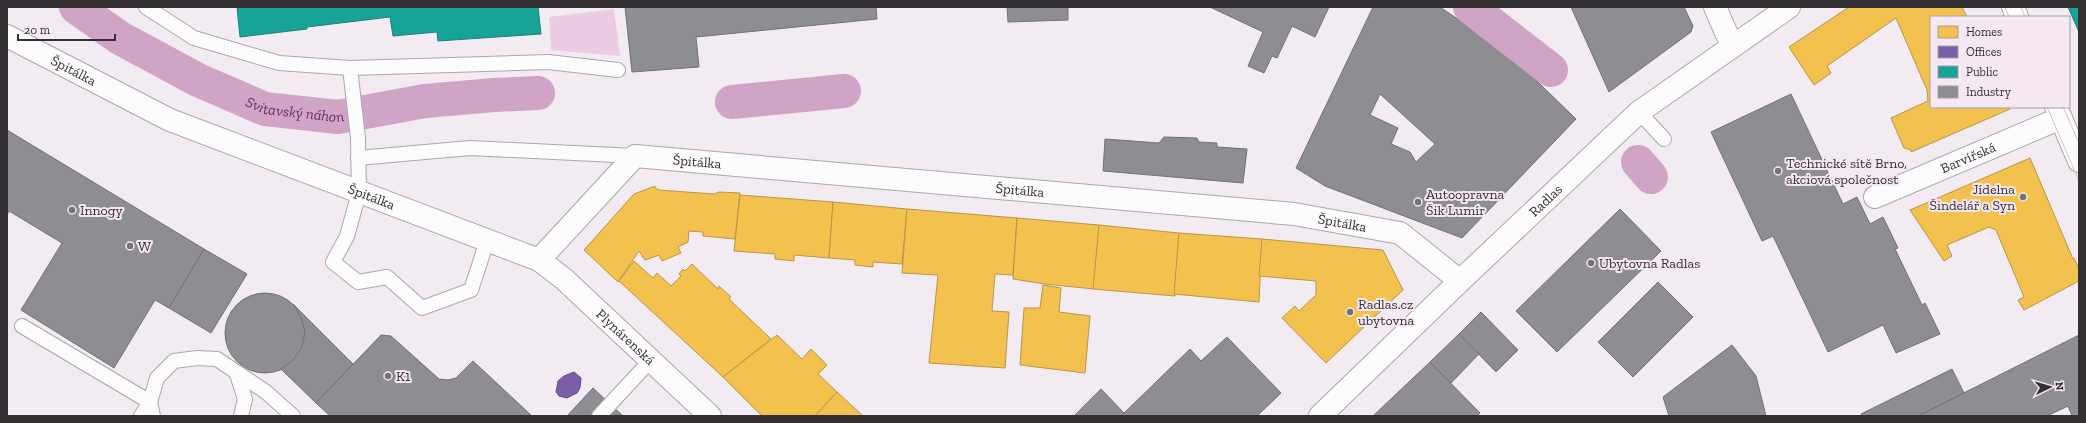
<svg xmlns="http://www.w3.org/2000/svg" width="2086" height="423" viewBox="0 0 2086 423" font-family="'Zilla Slab',serif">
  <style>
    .green { fill: #eccbe5 }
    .homes { fill: #f2c14e; stroke: #b99546 }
    .offices { fill: #7b5ea7; stroke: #655084 }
    .public { fill: #17a398; stroke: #1f8079 }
    .industry { fill: #8d8d92; stroke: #727175; fill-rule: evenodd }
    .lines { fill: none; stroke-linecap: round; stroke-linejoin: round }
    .canal { stroke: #cfa4c7; stroke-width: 34 }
    .lane-casing { stroke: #aca6ab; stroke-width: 16 }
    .street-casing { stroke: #aca6ab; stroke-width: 24 }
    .secondary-casing { stroke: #aca6ab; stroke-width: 24 }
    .lane { stroke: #fdfcfd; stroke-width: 14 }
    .street { stroke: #fdfcfd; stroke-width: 22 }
    .secondary { stroke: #fdfcfd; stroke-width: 22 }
    .tram { stroke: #cac8ca; stroke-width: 1 }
    .poi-dot { fill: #767175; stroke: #f5e8f2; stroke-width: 1.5 }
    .labels { text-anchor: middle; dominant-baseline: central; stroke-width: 4; stroke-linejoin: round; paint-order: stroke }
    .street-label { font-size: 14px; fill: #332f32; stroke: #f5e8f2 }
    .poi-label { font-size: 14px; fill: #332f32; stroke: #f5e8f2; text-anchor: start }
    .water-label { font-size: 15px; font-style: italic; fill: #6f2a66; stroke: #f5e8f2 }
  </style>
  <rect width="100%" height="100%" fill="#f2ebf1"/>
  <polygon class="green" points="614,9 620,56 551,50 549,17"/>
  <g class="homes">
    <polygon points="1849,7 1962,7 1967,17 1931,17 1931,107 2009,107 2010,109 1911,152 1911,150 1904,148 1891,118 1928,101 1927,90 1896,18 1827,66 1831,73 1814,85 1789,47"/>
    <polygon points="2030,158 2073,259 2074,258 2079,269 2079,281 2024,310 2018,300 2024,297 1996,230 1989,227 1947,245 1952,256 1944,261 1910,210"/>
    <polygon points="655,186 655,188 659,190 714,194 719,192 740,193 735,239 703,236 703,232 689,231 688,242 678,247 681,253 662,261 659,255 645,260 639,251 618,282 584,250 634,194"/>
    <polygon points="740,195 833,202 829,258 794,255 794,261 775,259 775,254 734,251"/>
    <polygon points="833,202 907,209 902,264 873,262 873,267 855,265 855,260 829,258"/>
    <polygon points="907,209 1017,218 1013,275 995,274 992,311 1009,312 1005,368 929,363 938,275 902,273"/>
    <polygon points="1017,218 1099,225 1094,289 1045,284 1013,279"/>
    <polygon points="1099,225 1179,233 1175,296 1093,289"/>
    <polygon points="1179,233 1262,239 1259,302 1174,294"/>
    <polygon points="1262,239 1383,250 1403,290 1326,363 1282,318 1295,306 1299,311 1316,295 1316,281 1259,276"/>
    <polygon points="634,261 653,278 657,273 671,286 681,276 679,274 683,269 685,271 692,264 718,289 719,286 731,297 729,299 771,339 723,377 619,281"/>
    <polygon points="1043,285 1061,288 1059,312 1090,316 1085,373 1020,365 1024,308 1040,308"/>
    <polygon points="777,335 802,359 811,349 827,365 818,374 837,392 815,416 762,416 723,377"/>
    <polygon points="837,392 863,416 815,416"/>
  </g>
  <polygon class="offices" points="574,372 581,378 580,388 577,393 567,398 559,396 556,392 558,381 564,376"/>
  <g class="public">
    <polygon points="237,7 538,7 541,34 438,41 437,32 393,36 390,17 307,27 307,29 240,37"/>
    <polygon points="2068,7 2079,7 2079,32"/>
  </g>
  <g class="industry">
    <polygon points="625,7 876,7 877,19 696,37 699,67 632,72"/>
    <polygon points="1007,7 1068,7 1068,20 1008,22"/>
    <polygon points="1210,7 1329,7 1315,37 1292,26 1277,58 1272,56 1264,73 1248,66 1263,32"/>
    <path d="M1373 7H1440L1509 54 1576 119 1462 238 1325 186 1296 168ZM1380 94 1435 144 1416 162 1410 152 1391 144 1398 128 1370 115Z"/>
    <polygon points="1571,7 1684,7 1693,26 1691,32 1609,92"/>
    <polygon points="1791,94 1843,204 1857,197 1870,224 1883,217 1898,248 1895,249 1922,305 1925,303 1940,334 1896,353 1883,325 1828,352 1773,236 1762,241 1711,132"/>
    <polygon points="7,130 204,249 169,308 155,300 114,368 21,310 62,243 9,211 7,215"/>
    <polygon points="1164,137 1197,138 1199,142 1217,143 1217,147 1247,149 1243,183 1103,171 1105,139 1159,143"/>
    <polygon points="1620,209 1661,251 1557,352 1516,311"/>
    <polygon points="204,249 247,274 211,333 169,308"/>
    <polygon points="1658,282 1693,317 1633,377 1598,342"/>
    <circle cx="265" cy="333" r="40"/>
    <polygon points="293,304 353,364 316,403 281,369 293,360 302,347 305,332 301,317"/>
    <polygon points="1481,312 1518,350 1496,372 1459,334"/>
    <polygon points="1459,334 1479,354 1451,383 1430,362"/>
    <polygon points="381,335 391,336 439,379 448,380 456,378 473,361 532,416 330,416 316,403"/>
    <polygon points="2079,335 2079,416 2072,416 2068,406 2047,416 1918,416"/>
    <polygon points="1227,337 1281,393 1257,416 1121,416 1190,349 1201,361"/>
    <polygon points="1732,345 1756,376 1766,416 1669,416 1663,397"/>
    <polygon points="1430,362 1480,413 1477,416 1373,416"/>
    <polygon points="1952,369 1964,393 1918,416 1862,416 1861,414"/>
    <polygon points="593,388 623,416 567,416"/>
    <polygon points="1101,389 1124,413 1121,416 1074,416"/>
  </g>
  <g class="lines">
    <g class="canal">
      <path id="s1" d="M76 7 120 38 198 80 265 109 338 117 425 101 494 95 538 93"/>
      <polyline points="1470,7 1551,70"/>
      <polyline points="732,102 844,91"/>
      <polyline points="1638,162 1651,177"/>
    </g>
    <defs>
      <g id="lane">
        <polyline points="146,7 194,38 279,63 350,68"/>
        <polyline points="1639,112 1664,139"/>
        <polyline points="358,158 470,148 635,156"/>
        <polyline points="487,241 471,290 422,308 387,277 358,282 333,262 347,236 359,193 358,138 350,68 548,62 618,70"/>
        <polyline points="22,326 150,402 153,416"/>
        <polyline points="237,374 245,399 241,416"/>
        <polyline points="141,416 150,402 157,378 174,361 197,358 217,359 266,392 293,416"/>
        <polyline points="599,416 651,360"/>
      </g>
      <g id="street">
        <polyline points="1715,7 1732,46"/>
        <path id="s2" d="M7 36 170 120 539 260 564 279 710 416"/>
        <path id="s3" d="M1875 197 2061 118"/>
        <path id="s4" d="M539 260 635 156 1294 214 1400 233 1460 281"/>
        <path id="s5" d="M1320 416 1460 281 1639 112 1789 7"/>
      </g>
      <g id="secondary">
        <polyline points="2013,7 2017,17"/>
        <polyline points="2056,107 2079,161"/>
      </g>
    </defs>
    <use href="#lane" class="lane-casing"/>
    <use href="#street" class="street-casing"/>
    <use href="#secondary" class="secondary-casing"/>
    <use href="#lane" class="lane"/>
    <use href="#street" class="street"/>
    <use href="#secondary" class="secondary"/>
    <g class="tram">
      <polyline points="2005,7 2009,17"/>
      <polyline points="2021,7 2025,17"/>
      <polyline points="2047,107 2079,181"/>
      <polyline points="2063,107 2079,143"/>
    </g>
  </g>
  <g class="poi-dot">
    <circle cx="1778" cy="171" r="4"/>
    <circle cx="2023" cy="197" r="4"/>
    <circle cx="1418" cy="202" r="4"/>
    <circle cx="72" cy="210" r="4"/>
    <circle cx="130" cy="246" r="4"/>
    <circle cx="1591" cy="263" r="4"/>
    <circle cx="1350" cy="312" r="4"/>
    <circle cx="388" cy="376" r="4"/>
  </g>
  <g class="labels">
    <g class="street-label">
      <text stroke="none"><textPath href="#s2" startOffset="75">Špitálka</textPath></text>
      <text stroke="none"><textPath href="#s3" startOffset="101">Barvířská</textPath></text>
      <text stroke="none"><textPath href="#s4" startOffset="204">Špitálka</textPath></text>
      <text stroke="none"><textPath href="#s4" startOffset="528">Špitálka</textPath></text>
      <text stroke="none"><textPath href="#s2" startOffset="399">Špitálka</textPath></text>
      <text stroke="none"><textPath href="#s5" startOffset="312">Radlas</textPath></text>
      <text stroke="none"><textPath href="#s4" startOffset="852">Špitálka</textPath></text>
      <text stroke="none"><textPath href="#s2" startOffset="694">Plynárenská</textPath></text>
    </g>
    <g class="poi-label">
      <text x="1786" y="163">Technické sítě Brno,<tspan x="1786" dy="16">akciová společnost</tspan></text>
      <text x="2015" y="189" text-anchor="end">Jídelna<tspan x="2015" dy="16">Šindelář a Syn</tspan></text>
      <text x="1426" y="194">Autoopravna<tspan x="1426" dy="16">Šik Lumír</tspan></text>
      <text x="80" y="210">Innogy</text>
      <text x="138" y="246">W</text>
      <text x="1599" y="263">Ubytovna Radlas</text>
      <text x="1358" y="304">Radlas.cz<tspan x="1358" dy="16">ubytovna</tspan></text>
      <text x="396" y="376">K1</text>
    </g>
    <g class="water-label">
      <text stroke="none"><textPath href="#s1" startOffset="245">Svitavský náhon</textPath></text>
    </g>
  </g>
  <rect width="2086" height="423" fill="none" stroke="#332f32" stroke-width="16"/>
  <rect x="1930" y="16" width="140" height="92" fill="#f5e8f2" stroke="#a79ea5"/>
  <rect x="1938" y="26" width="20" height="12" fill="#f2c14e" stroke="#a79ea5"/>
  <text x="1966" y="36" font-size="12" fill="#332f32">Homes</text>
  <rect x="1938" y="46" width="20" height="12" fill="#7b5ea7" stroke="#a79ea5"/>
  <text x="1966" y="56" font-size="12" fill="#332f32">Offices</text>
  <rect x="1938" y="66" width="20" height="12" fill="#17a398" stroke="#a79ea5"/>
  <text x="1966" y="76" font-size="12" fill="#332f32">Public</text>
  <rect x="1938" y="86" width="20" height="12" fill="#8d8d92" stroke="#a79ea5"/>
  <text x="1966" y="96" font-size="12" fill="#332f32">Industry</text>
  <g transform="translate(2050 387) rotate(85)" stroke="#f5e8f2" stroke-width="3" paint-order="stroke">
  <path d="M0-3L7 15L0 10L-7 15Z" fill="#332f32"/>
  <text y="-6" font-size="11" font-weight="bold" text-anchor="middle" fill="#332f32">N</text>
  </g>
  <path d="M18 34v6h97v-6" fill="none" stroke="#332f32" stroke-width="2"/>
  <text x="24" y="34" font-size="12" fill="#332f32" stroke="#f5e8f2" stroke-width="3" paint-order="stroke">20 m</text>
</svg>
